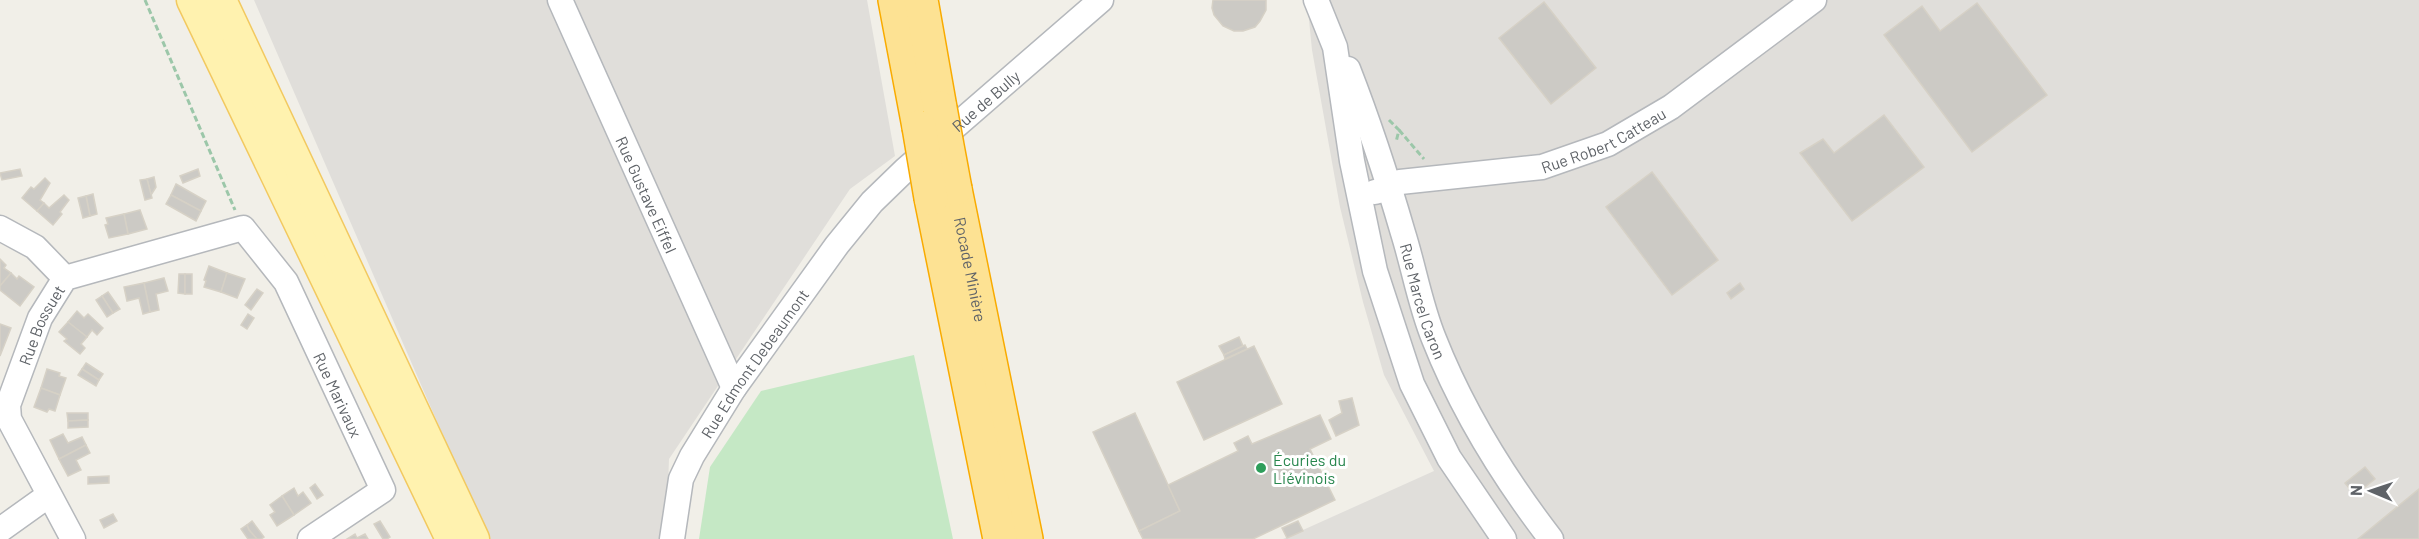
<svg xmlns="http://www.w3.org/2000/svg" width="2419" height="539" viewBox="0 0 2419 539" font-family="Barlow,sans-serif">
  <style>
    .industrial { fill: #e0deda }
    .green { fill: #c5e8c5 }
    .building { fill: #cccac5; stroke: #d6d1c6; stroke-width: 1.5 }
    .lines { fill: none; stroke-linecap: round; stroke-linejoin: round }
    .minor-casing { stroke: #b5b8bc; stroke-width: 27 }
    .major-casing { stroke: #f2c960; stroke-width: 33 }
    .highway-casing { stroke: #f9ab00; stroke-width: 36 }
    .path { stroke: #9cc7a9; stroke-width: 3; stroke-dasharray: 6 3; stroke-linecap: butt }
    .minor { stroke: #fff; stroke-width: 24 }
    .major { stroke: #fff2af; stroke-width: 30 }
    .highway { stroke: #fde293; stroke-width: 33 }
    .highway-bridge-casing { stroke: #f9ab00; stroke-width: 36; stroke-linecap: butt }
    .highway-bridge { stroke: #fde293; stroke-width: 33 }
    .leisure-dot { fill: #2e9e5b; stroke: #fff; stroke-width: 2 }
    .labels { text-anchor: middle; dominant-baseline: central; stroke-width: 6; stroke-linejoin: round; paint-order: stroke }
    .street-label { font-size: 16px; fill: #5f6368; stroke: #fff }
    .leisure-label { font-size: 16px; fill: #27864d; stroke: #fff; text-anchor: start }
  </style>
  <rect width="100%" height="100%" fill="#f1efe8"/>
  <g class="industrial">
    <polygon points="254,0 867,0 895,156 850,189 669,459 666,539 488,539"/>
    <polygon points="1307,0 2419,0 2419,539 1283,539 1434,471 1384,375 1363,302 1340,207 1312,50"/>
  </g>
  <polygon class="green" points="914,355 953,539 699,539 710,467 761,391"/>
  <g class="building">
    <polygon points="1266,0 1266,10 1260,21 1255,27 1243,31 1234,31 1223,26 1214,15 1212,8 1213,0"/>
    <polygon points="1544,2 1596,68 1551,104 1499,38"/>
    <polygon points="1977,3 2047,95 1972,152 1884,35 1922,6 1940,31"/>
    <polygon points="1884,115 1924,167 1852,221 1800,153 1823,139 1834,153"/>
    <polygon points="20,169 22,176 2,180 0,173"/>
    <polygon points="198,169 200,176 183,183 180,176"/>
    <polygon points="1652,172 1718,260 1672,295 1606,207"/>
    <polygon points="154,177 156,187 151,195 147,179"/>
    <polygon points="45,178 50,183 40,200 44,203 37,211 22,198 31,187 34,189"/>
    <polygon points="147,179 152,198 145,200 140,180"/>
    <polygon points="176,184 206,201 201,211 171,195"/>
    <polygon points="93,194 97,214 90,216 86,196"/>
    <polygon points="64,195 69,200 60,212 62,214 53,225 37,211 44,203 49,208"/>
    <polygon points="171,195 201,211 196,221 166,204"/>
    <polygon points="86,196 90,216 83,218 78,198"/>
    <polygon points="140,210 147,229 128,234 124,214"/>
    <polygon points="124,214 128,234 109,238 105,225 108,224 106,218"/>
    <polygon points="0,259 6,265 4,268 11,273 0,286"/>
    <polygon points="209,266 227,273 221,292 204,287 206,281 204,280"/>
    <polygon points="11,273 17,279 19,276 34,287 20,306 0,290 0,286"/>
    <polygon points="227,273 245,279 237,298 221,292"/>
    <polygon points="179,274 185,274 185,294 178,293"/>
    <rect x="185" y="274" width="7" height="20"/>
    <polygon points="164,278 168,291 156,294 159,310 150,312 144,283"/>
    <polygon points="144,283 150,312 143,314 139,298 127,301 124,287"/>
    <polygon points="1740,283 1744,289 1731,299 1727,293"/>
    <polygon points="257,289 263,293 251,310 245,305"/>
    <polygon points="108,292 120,309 113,313 102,296"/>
    <polygon points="102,296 113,313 107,317 96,300"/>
    <polygon points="77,311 84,318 88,314 103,328 97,335 92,330 87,337 68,322"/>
    <polygon points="248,314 254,318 247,329 241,325"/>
    <polygon points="68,322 87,337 81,344 85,348 80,354 64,341 67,339 59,332"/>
    <polygon points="0,324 11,328 0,356"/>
    <polygon points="1239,337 1243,346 1224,355 1219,346"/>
    <polygon points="1245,345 1247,349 1225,359 1224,355"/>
    <polygon points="1254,346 1282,404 1204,440 1177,382"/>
    <polygon points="86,363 103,374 99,380 82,369"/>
    <polygon points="47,369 60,373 59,376 66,378 60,395 41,388"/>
    <polygon points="82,369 99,380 96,386 78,375"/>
    <polygon points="41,388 60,395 55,411 49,409 47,412 34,407"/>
    <polygon points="1352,398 1359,425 1336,436 1329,420 1342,413 1339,401"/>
    <polygon points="67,413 88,413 88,420 68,421"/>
    <polygon points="1135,413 1180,511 1139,531 1093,432"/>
    <polygon points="1320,415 1331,439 1310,449 1335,500 1253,539 1143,539 1139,531 1180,511 1168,485 1238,451 1234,443 1248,436 1252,444"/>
    <polygon points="88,420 88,427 68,428 68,421"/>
    <polygon points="63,434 68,443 82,437 86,445 59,459 50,440"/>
    <polygon points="86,445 90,453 76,460 81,470 68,476 59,459"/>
    <polygon points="2365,467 2375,479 2355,495 2345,483"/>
    <polygon points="109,476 109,483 88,484 88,477"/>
    <polygon points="315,484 323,495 317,499 310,488"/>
    <polygon points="294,488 298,496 303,492 311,503 294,515 282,496"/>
    <polygon points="2419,489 2419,539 2358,539"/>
    <polygon points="282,496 294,515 277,526 270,515 275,512 270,505"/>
    <polygon points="113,514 117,521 104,528 100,520"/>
    <polygon points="252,521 264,537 261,539 257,539 249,530 247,525"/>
    <polygon points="380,521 390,537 387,539 383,539 374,524"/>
    <polygon points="1298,521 1303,531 1287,538 1282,528"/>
    <polygon points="247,525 249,530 257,539 248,539 241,529"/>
    <polygon points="355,534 357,538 365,534 368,539 347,539"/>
  </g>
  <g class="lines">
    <defs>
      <g id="minor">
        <path id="s1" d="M560 0 734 388"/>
        <polyline points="1316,0 1335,47 1352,161 1375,271 1412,384 1449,458 1504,539"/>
        <path id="s2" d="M1348 69C1369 123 1387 178 1403 233 1414 268 1420 305 1434 339 1462 410 1504 478 1551 539"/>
        <path id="s3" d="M1375 192 1390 188 1400 182 1542 167 1608 144 1671 107 1814 0"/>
        <polyline points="0,228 35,247 65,278"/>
        <polyline points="0,530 49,495"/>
        <path id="s4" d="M73 539 9 419 8 405 40 318 65 278 243 228 286 282 383 490 310 539"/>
        <path id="s5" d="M672 539 681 479 692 456 734 388 837 245 872 202 905 170 1101 0"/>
      </g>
      <g id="major">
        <polyline points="192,0 451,539"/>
        <polyline points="221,0 474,539"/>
      </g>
      <g id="highway">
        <polyline points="895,0 919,127"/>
        <polyline points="921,0 940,108"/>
        <path id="s6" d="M955 189 1026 539"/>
        <polyline points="931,198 1000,539"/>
      </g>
    </defs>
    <use href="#minor" class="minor-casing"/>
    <use href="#major" class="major-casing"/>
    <use href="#highway" class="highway-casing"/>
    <g class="path">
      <polyline points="145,0 235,210"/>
      <polyline points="1389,120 1399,130 1396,142"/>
      <polyline points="1399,130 1424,159"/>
    </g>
    <use href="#minor" class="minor"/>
    <use href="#major" class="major"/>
    <use href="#highway" class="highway"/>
    <defs>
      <g id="highway-bridge">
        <polyline points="940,108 955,189"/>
        <polyline points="919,127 931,198"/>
      </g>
    </defs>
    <use href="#highway-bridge" class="highway-bridge-casing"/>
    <use href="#highway-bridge" class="highway-bridge"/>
  </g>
  <circle class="leisure-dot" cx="1261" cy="468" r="6"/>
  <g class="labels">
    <g class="street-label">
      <text stroke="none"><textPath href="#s5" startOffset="550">Rue de Bully</textPath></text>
      <text stroke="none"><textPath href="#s3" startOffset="237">Rue Robert Catteau</textPath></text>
      <text stroke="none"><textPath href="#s1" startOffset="213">Rue Gustave Eiffel</textPath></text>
      <text stroke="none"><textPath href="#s6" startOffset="82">Rocade Minière</textPath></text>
      <text stroke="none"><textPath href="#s2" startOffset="244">Rue Marcel Caron</textPath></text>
      <text stroke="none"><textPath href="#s4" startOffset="237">Rue Bossuet</textPath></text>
      <text stroke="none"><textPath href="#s5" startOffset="198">Rue Edmont Debeaumont</textPath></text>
      <text stroke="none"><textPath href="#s4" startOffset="668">Rue Marivaux</textPath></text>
    </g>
    <g class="leisure-label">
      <text x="1273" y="459">Écuries du<tspan x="1273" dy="18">Liévinois</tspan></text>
    </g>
  </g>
  <g transform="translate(2371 491) rotate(272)" stroke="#ffffff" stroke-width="4.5" paint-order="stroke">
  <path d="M0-4.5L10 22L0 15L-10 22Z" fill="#5f6368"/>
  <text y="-9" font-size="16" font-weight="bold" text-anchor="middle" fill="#5f6368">N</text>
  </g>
</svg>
